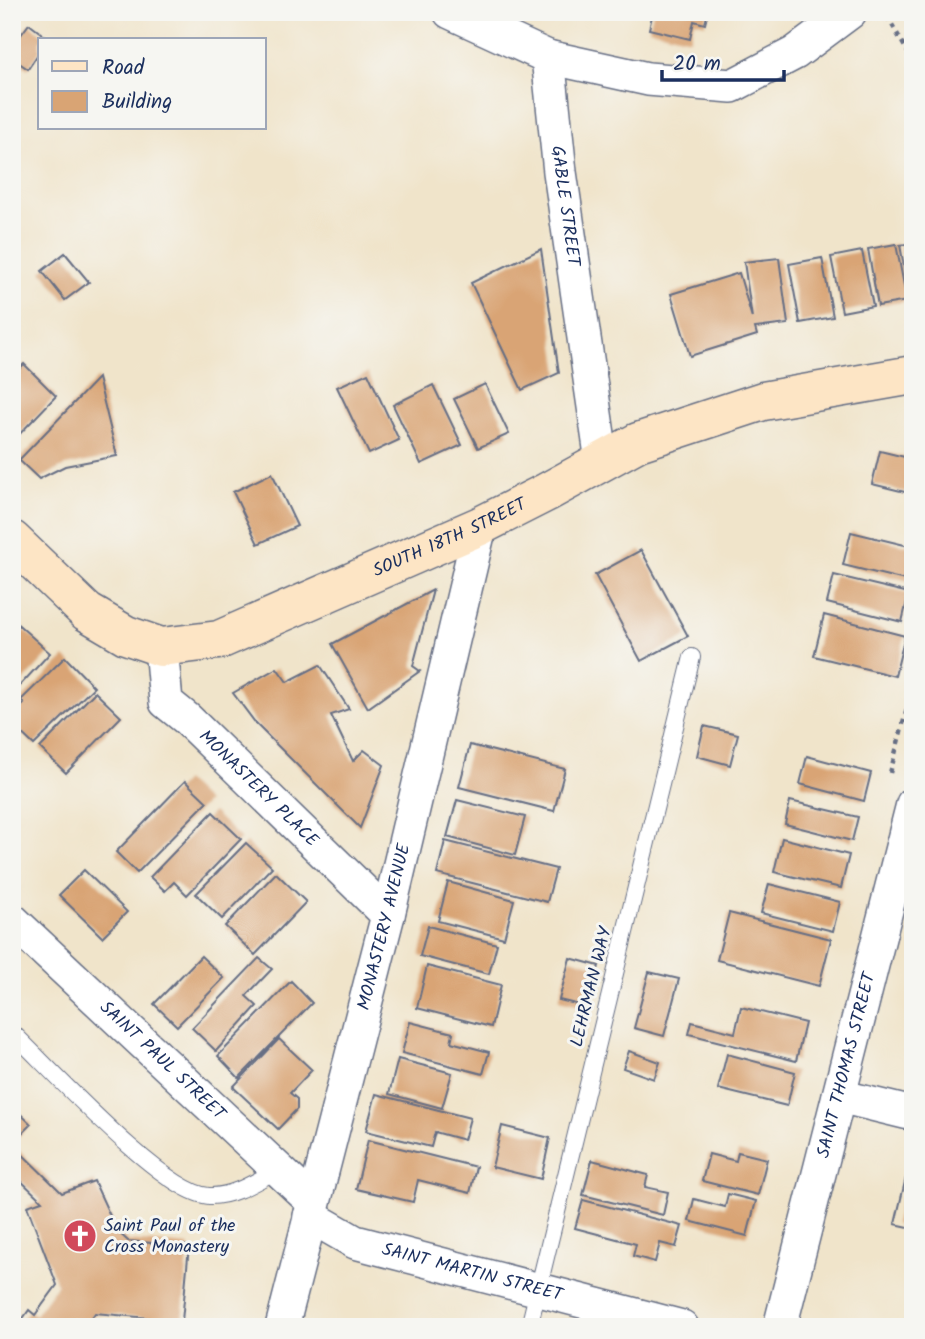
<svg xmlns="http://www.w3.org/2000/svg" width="925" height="1339" viewBox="0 0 925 1339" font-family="Kalam,sans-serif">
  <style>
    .building { fill: #d9a474 }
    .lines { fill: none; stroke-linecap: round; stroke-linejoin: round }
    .lane-casing { stroke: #666e84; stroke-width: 18 }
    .street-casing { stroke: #666e84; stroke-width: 36 }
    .secondary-casing { stroke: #666e84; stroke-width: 41 }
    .path { stroke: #666e84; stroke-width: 4.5; stroke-dasharray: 5 5; stroke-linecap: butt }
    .lane { stroke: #fff; stroke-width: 16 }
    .street { stroke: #fff; stroke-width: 33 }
    .secondary { stroke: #fde5c5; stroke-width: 38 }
    .labels { text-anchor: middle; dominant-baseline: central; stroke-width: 6; stroke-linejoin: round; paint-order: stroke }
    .street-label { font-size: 18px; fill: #1b2f5e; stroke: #f6f6f2 }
    .poi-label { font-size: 18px; fill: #1b2f5e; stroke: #f6f6f2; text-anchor: start }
  </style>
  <rect width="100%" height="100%" fill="#f6f6f2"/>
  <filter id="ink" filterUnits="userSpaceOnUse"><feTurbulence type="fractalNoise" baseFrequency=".0143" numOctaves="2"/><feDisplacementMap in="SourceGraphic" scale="14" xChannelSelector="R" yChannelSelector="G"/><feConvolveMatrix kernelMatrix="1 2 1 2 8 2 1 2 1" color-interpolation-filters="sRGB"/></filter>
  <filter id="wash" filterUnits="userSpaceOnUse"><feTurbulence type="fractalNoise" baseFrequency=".00686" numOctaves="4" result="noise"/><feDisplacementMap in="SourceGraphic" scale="28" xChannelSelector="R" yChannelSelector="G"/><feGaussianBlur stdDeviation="1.57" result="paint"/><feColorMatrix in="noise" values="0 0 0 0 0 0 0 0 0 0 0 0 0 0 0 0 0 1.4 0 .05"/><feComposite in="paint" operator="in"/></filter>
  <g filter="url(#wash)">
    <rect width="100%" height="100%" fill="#f0e4ca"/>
    <g id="blocks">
      <g class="building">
        <polygon points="653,12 708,12 705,24 694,21 690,39 649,29"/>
        <polygon points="29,24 50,40 40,40 40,51 28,69 12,58 12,47"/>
        <polygon points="913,243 913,298 910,299 900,245"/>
        <polygon points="896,244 907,301 878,306 868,249"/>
        <polygon points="541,249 559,373 522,390 471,283"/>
        <polygon points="862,251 873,306 842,312 831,257"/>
        <polygon points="65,253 89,282 65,300 42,271"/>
        <polygon points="779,258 788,324 755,328 757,335 690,356 671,294 739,273 752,318 744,262"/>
        <polygon points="822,258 833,317 800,323 789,264"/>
        <polygon points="24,364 56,396 12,442 12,376"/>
        <polygon points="368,373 399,440 369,454 337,387"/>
        <polygon points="98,378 117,456 65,466 39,479 19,460"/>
        <polygon points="485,384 509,434 478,448 454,399"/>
        <polygon points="433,385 462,445 421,464 393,405"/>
        <polygon points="880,451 913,459 913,494 872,484"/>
        <polygon points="272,473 297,526 258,544 233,492"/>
        <polygon points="851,532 913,547 913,582 843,565"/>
        <polygon points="641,550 688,636 641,661 595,575"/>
        <polygon points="834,575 909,593 902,622 827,603"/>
        <polygon points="433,590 413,666 420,671 368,708 332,644"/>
        <polygon points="824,615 905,636 895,676 814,656"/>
        <polygon points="12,619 50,653 12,694"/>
        <polygon points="65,657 94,687 34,745 12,724 12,715 24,704 21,700"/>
        <polygon points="320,665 349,709 331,715 353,761 364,750 384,765 360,828 257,725 233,693 277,668 287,682"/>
        <polygon points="95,692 121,717 66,773 40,748"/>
        <polygon points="704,726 738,734 730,765 697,756"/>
        <polygon points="470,745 565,769 554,811 459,787"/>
        <polygon points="807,756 871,773 864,801 800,784"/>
        <polygon points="185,781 207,802 137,873 116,852"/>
        <polygon points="457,800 525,817 515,855 447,837"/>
        <polygon points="790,801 858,817 852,841 785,824"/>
        <polygon points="213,812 241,839 187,895 174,882 165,891 150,877"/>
        <polygon points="782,838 849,855 841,888 774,872"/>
        <polygon points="445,841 556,869 547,902 437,874"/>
        <polygon points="246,843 272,867 222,919 196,894"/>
        <polygon points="84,870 127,912 102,937 59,895"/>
        <polygon points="276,873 306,902 255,955 225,926"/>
        <polygon points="448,882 514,900 504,938 438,921"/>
        <polygon points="769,884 840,902 833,931 761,913"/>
        <polygon points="729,913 831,939 819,986 717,960"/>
        <polygon points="428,926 497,944 489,974 420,956"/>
        <polygon points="201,956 224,978 177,1026 154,1004"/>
        <polygon points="259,958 272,969 246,996 257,1006 216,1051 192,1028"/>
        <polygon points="570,958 599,966 588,1007 559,1000"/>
        <polygon points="427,966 501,985 491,1027 417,1008"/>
        <polygon points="649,972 679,979 664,1036 634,1028"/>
        <polygon points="291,981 312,1003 239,1078 218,1056"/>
        <polygon points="741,1007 805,1023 796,1061 689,1034 692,1022 735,1033"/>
        <polygon points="410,1022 453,1033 451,1042 489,1052 483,1074 402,1053"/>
        <polygon points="279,1039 312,1070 290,1093 297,1099 297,1109 278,1129 233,1087"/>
        <polygon points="629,1051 660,1062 654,1079 623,1068"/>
        <polygon points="727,1054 795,1072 787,1106 718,1089"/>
        <polygon points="398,1059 452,1073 442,1108 389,1094"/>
        <polygon points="376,1094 470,1118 464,1140 435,1132 431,1147 366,1131"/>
        <polygon points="12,1106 31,1124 12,1143"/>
        <polygon points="502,1126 550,1138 541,1179 492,1167"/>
        <polygon points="368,1140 476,1167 470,1193 418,1180 413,1202 356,1189"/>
        <polygon points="12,1144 62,1193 94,1181 117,1231 128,1241 189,1246 182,1321 95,1313 85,1327 17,1327 29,1310 35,1315 57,1285 27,1206 42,1201 17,1177 12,1182"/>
        <polygon points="738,1152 767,1159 758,1195 702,1181 709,1154 736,1161"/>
        <polygon points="912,1152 913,1152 913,1228 895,1224"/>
        <polygon points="592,1160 648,1175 645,1187 668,1192 663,1215 583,1195"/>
        <polygon points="728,1194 756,1201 747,1236 689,1221 694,1199 725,1207"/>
        <polygon points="583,1200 682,1226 676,1247 660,1243 655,1262 633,1256 636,1244 575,1228"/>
      </g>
    </g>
  </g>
  <g filter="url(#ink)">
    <use href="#blocks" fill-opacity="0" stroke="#666e84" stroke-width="2"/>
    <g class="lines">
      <defs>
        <g id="lane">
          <path d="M12 1032C49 1067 164 1194 209 1196 234 1197 258 1180 279 1169"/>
          <polyline points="529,1327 692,657"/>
        </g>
        <g id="street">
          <polyline points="450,12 548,57 648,79 732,86 795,53 850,12"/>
          <path id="s1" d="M548 57 560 172 602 462"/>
          <path id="s2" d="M161 647 166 702 187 719 388 915"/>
          <path id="s3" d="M12 920 313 1202"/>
          <polyline points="839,1096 913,1114"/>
          <path id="s4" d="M310 1216 355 1242 682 1327"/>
          <path id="s5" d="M282 1327 388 915 480 526"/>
          <path id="s6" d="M780 1327 913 804"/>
        </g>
        <g id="secondary">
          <path id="s7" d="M12 540 87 612 126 635 161 647 219 640 480 526 547 492 638 442 763 401 913 375"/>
        </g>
      </defs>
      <use href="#lane" class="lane-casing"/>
      <use href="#street" class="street-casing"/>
      <use href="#secondary" class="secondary-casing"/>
      <g class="path">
        <polyline points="887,16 913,61"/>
        <polyline points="890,773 913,686"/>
      </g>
      <use href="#lane" class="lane"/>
      <use href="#street" class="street"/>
      <use href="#secondary" class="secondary"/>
    </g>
  </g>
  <defs>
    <symbol id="church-disc" viewBox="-11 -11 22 22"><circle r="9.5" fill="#d1495b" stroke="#f6f6f2"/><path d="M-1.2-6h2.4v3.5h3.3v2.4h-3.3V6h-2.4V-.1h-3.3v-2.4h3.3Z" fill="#fff"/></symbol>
  </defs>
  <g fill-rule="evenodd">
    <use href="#church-disc" x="61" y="1217" width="38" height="38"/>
  </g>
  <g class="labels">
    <g class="street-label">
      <text stroke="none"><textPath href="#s1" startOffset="150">GABLE STREET</textPath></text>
      <text stroke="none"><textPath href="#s7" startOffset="497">SOUTH 18TH STREET</textPath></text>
      <text stroke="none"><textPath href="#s2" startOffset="182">MONASTERY PLACE</textPath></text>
      <text stroke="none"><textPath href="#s5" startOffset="413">MONASTERY AVENUE</textPath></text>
      <text transform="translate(592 987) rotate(-76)">LEHRMAN WAY</text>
      <text stroke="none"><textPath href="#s3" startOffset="206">SAINT PAUL STREET</textPath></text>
      <text stroke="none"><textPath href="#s6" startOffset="270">SAINT THOMAS STREET</textPath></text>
      <text stroke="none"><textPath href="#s4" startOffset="173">SAINT MARTIN STREET</textPath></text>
    </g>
    <g class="poi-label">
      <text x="104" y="1226">Saint Paul of the<tspan x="104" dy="21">Cross Monastery</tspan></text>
    </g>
  </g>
  <rect width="925" height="1339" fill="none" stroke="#f6f6f2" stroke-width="42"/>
  <rect x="38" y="38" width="228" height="91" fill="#f6f6f2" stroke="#9ea6b7" stroke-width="2"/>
  <rect x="52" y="61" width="35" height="10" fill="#fde5c5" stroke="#9ea6b7" stroke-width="2"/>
  <text x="102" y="74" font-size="21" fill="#1b2f5e">Road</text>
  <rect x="52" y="91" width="35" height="21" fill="#d9a474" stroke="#9ea6b7" stroke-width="2"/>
  <text x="102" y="108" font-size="21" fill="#1b2f5e">Building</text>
  <path d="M662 70v10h122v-10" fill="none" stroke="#1b2f5e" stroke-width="3.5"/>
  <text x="673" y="70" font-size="21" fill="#1b2f5e" stroke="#f6f6f2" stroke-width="5" paint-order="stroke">20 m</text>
</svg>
